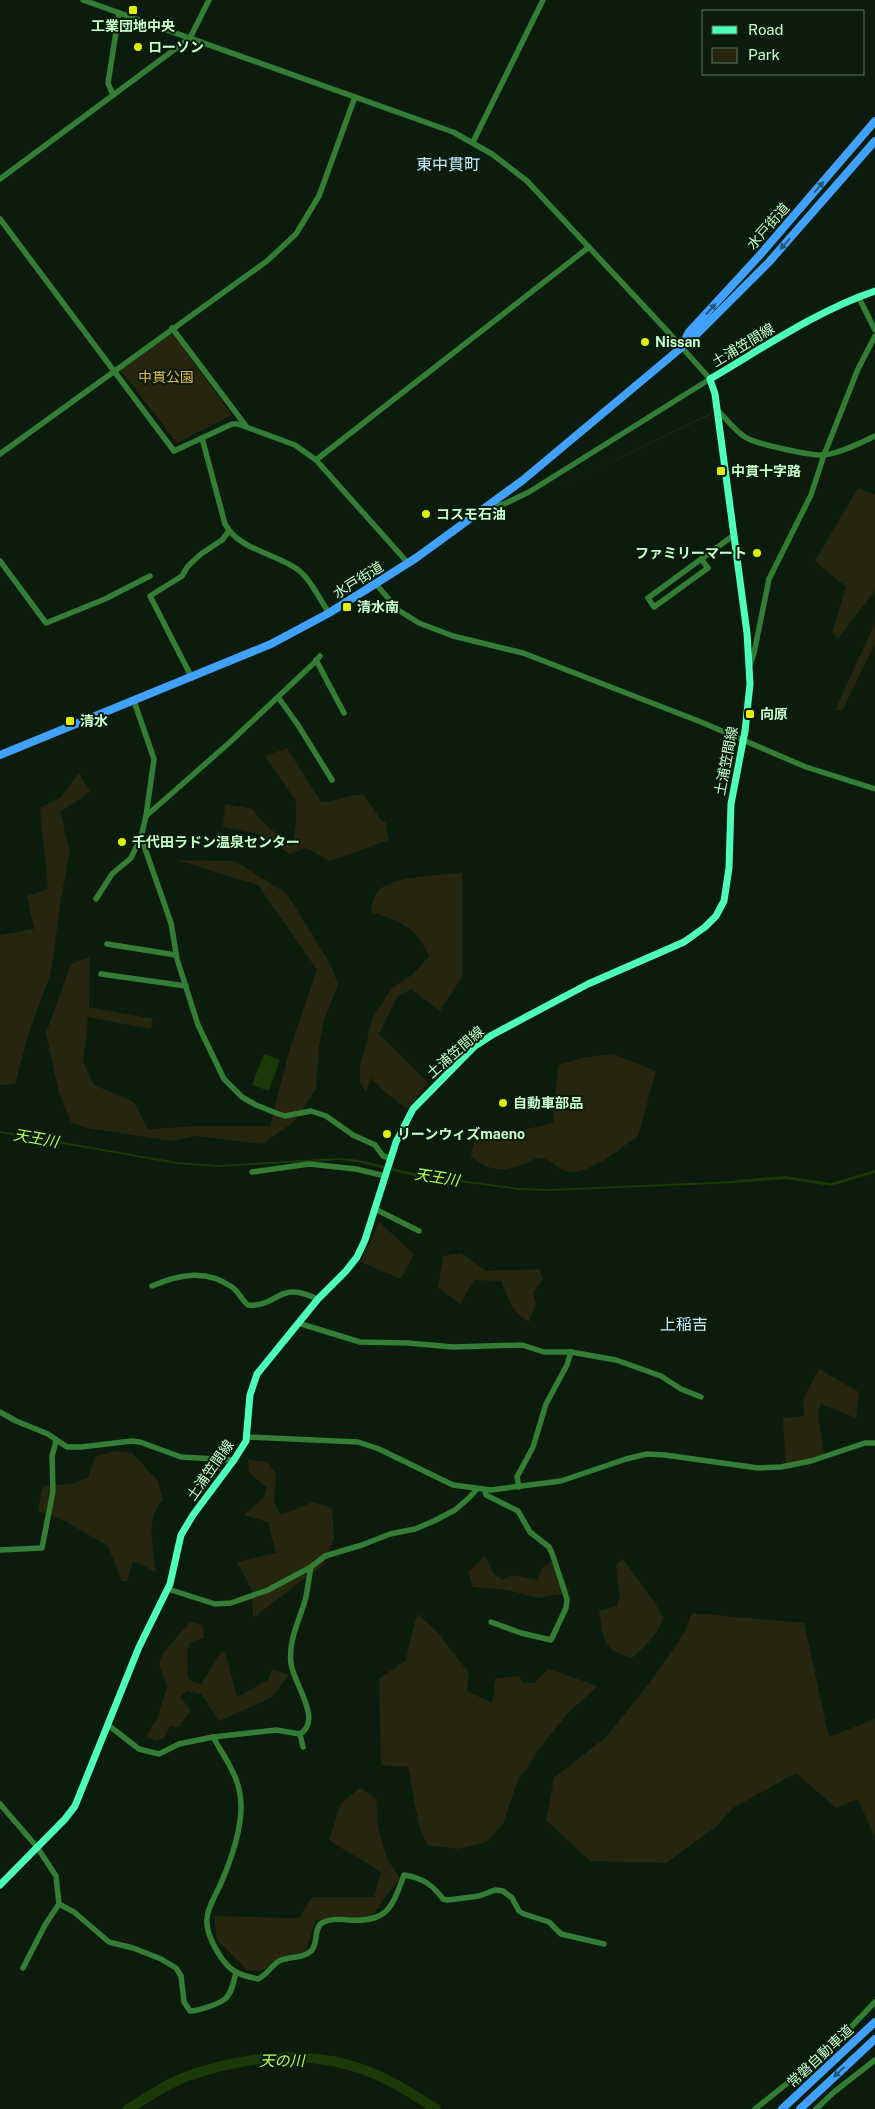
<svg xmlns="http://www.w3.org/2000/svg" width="875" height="2109" viewBox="0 0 875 2109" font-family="'Public Sans','Noto Sans JP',sans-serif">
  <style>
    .green { fill: #26250e }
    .water { fill: #1b3907 }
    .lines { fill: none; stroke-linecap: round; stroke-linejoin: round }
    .stream { stroke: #1b3907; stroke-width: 2 }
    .river { stroke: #1b3907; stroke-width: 10 }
    .minor { stroke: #347d35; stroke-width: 5.5 }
    .major { stroke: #4dffb8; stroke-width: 7 }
    .highway { stroke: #41a1ff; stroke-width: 8 }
    .oneway { fill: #23587a }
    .poi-dot { fill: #e0f100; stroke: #0b1c0d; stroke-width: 2 }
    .labels { text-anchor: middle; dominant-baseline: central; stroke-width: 4; stroke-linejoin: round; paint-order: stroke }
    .poi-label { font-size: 14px; font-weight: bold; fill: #c6ffcb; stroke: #0b1c0d; text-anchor: start }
    .street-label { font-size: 14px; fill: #c6ffcb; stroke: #0b1c0d }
    .park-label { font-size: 14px; fill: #e1b950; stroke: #0b1c0d }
    .water-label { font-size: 15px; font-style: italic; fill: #b5ff54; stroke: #0b1c0d }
    .quarter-label { font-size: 16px; fill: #c8edff; stroke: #0b1c0d }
  </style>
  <rect width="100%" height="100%" fill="#0b1c0d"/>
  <g class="green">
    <polygon points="172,333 232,415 177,443 122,372 115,372"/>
    <polygon points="715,411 710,415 551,491"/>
    <polygon points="858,488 875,494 875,591 838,638 832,633 846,587 815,561"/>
    <polygon points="875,623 875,644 842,711 835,710"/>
    <path d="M287 748 321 802C337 802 350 793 364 795L381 820 386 823 389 840 330 861 306 848 290 854 256 833 223 827 225 804 253 809C262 825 276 834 293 842L296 824V801L265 756Z"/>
    <polygon points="79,773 90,792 60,812 70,851 61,899 51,973 29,1032 15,1084 0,1085 0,935 34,929 27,896 48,889 40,808 61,797"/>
    <polygon points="176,860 235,861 287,894 331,965 338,985 324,1020 319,1046 316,1089 294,1122 262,1144 197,1136 172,1141 87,1128 71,1122 59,1093 46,1033 71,964 90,957 89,1007 153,1019 151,1029 88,1017 83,1062 94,1085 134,1102 148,1129 204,1126 270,1126 290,1048 317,970 258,885"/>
    <path d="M462 873V977L440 1011 411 989 397 997 379 1034 428 1083 407 1109 382 1090 371 1078 366 1092 360 1082V1066L373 1017 392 988 412 975 429 956C418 928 398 920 371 912 371 906 374 895 379 890 394 876 441 875 462 873Z"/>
    <path d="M612 1054 656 1071 638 1136C620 1148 584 1180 563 1170 554 1166 550 1158 539 1158 534 1158 529 1163 525 1164 500 1172 491 1172 471 1156L474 1141 553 1123 558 1065 582 1058Z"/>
    <polygon points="379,1222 414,1254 401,1279 361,1262"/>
    <path d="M461 1253 486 1271 539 1269 543 1279 533 1293 536 1303 529 1322C512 1314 508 1298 501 1281L474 1280 460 1304 438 1288 443 1256Z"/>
    <polygon points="819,1369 859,1392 856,1418 821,1404 818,1413 824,1455 786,1464 783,1418 804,1416 803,1399"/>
    <path d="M113 1451 132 1453 158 1481 163 1500C145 1517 153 1549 156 1572L133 1561 127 1581H122L108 1546 59 1518 38 1511 43 1486 72 1484 88 1478 95 1457Z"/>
    <polygon points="248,1459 267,1462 276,1474 274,1502 281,1515 313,1502 332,1508 334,1539 323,1565 253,1618 252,1590 237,1562 276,1553 268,1522 244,1515 264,1497 267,1488 249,1473"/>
    <polygon points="485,1556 494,1574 502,1580 512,1575 537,1580 542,1568 555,1559 570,1593 537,1598 508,1590 473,1587 468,1572"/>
    <path d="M623 1559 655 1603 663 1618C657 1636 645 1646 632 1658L612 1651 604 1639 599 1611 617 1606 620 1595 616 1565Z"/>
    <polygon points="692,1613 804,1623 829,1737 875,1719 875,1838 858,1799 836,1808 796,1773 733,1808 716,1827 666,1863 590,1861 546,1820 554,1778 607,1736 651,1681 683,1635"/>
    <polygon points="418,1614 439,1634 469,1673 467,1691 492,1703 496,1678 519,1676 523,1683 534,1683 548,1669 598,1686 568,1713 536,1753 527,1769 518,1779 503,1824 489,1840 484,1843 457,1849 427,1845 419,1825 408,1767 381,1765 379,1679 406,1660 413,1628"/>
    <polygon points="190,1622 203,1625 204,1638 190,1642 187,1653 188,1677 193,1682 201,1684 221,1652 225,1652 237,1697 268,1680 272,1669 289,1675 271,1698 219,1721 201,1694 187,1691 180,1697 191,1710 179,1727 170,1726 164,1738 155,1741 146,1736 157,1719 167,1687 159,1664 164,1652"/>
    <path d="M360 1788 376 1798 378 1827 387 1859 400 1878 371 1917 316 1920 306 1950 259 1971 247 1970 217 1940 214 1916 299 1918 312 1897H374L381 1873C365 1860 346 1852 329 1840L341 1803Z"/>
  </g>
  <g class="water">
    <polygon points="264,1054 280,1060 269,1091 252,1085"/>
    <path d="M339 1158C365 1159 389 1168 414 1173 426 1176 437 1175 449 1178L448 1181 434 1177H417L357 1162 338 1160 304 1163V1160Z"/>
    <polygon points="875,1170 875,1173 831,1186 785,1179 735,1183 735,1180 785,1176 831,1183"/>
  </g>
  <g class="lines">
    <g class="stream">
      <polyline points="0,1132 177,1163 217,1166 304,1161"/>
      <polyline points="446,1179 519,1189 550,1190 736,1182"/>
    </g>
    <path class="river" d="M128 2109C147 2098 167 2083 188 2076 249 2055 316 2048 377 2075 398 2084 416 2096 436 2109"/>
    <g class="minor">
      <polyline points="83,0 453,132 492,154 527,181 670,334 710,379 529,492 504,504 486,508"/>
      <polyline points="113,95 108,83 119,13"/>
      <polyline points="473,142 543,0"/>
      <polyline points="0,179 190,38 209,0"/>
      <polyline points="0,219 174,451 232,424 238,424 295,445 316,460 408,563"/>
      <polyline points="858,296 875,330"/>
      <polyline points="172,328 246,426"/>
      <path d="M717 410C726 418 734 430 745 437 755 444 812 456 824 455 841 453 860 443 875 436"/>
      <path d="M202 438 225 524C238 549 274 553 297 569 310 578 320 600 329 613"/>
      <polyline points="0,454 267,261 296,234 319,196 355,97"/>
      <polyline points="316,460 589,247"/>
      <polyline points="701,559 708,568 654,607 648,598 734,535"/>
      <polyline points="0,561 46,623 105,599 150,576"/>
      <polyline points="376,584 398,610 419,623 453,636 523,653 701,722 806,767 875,789"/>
      <polyline points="316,660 344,713"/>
      <polyline points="750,665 754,653 769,579 811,495 824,455 858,369 875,336"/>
      <polyline points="192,678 150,596 182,576 188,566 201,554 222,540 229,531"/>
      <polyline points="278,697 298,725 332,780"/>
      <polyline points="134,701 154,759 146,816 141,837 171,923 177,959 198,1025 224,1079 242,1097 256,1105 276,1113 285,1116 311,1111 326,1116 353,1135 375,1145 383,1156 390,1158"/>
      <polyline points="146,816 229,743 315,662 320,656"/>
      <polyline points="96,899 112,874 131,858 141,837"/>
      <polyline points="107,944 176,955"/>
      <polyline points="101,974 186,986"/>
      <polyline points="252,1172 309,1164 356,1169 385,1176"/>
      <polyline points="375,1209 419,1231"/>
      <path d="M152 1286C180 1274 206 1269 232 1287 238 1291 242 1300 248 1305 270 1307 277 1291 294 1292 301 1292 311 1296 318 1299"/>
      <polyline points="298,1323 360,1342 408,1343 453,1347 522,1345 544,1352 571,1352 616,1360 661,1376 681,1389 701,1397"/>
      <polyline points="0,1412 16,1421 48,1434 67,1447 81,1447 132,1441 140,1442 181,1457 234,1460"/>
      <polyline points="247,1437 358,1442 379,1449 453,1485 491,1490 561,1481 626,1459 647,1454 665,1455 758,1468 781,1467 811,1461 865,1443 875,1443"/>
      <polyline points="519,1487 517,1477 533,1447 546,1404 567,1365 571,1352"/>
      <polyline points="485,1490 486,1495 518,1511 530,1532 549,1547 552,1553 567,1599 566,1608 551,1640 521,1633 491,1622"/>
      <polyline points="0,1550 42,1548 53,1491 52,1456 56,1441"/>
      <polyline points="168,1589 215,1604 231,1603 268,1590 311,1567 325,1556 362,1545 390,1534 415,1529 434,1521 455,1510 469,1498 476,1490"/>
      <path d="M108 1725 139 1749 159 1754 179 1744 213 1737 276 1730 300 1734C323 1720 294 1684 291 1664 288 1639 300 1620 306 1597 308 1587 309 1577 311 1567"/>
      <polyline points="300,1734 303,1747"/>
      <path d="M213 1737C227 1762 242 1779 241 1810 240 1834 231 1860 221 1883 217 1893 208 1906 207 1918 205 1934 222 1965 236 1972 243 1976 251 1977 258 1979 267 1975 271 1966 279 1961 289 1956 303 1959 311 1951 319 1944 313 1928 322 1923 329 1919 340 1919 348 1920 387 1923 392 1908 404 1875 422 1878 432 1884 443 1899L448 1900 479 1896 495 1890 503 1891 512 1898 519 1911 524 1914 549 1922 561 1934 604 1944"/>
      <path d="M0 1804 37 1847 56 1876 59 1904 74 1912 109 1942 133 1948 161 1959 176 1968 181 1976 184 2002 190 2011C198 2011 219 2004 225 1999 232 1993 234 1980 236 1972"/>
      <polyline points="23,1968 45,1925 59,1904"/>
      <polyline points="755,2109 830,2049 875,2002"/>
      <polyline points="816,2109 834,2092 875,2060"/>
    </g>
    <path class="major" d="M0 1885 65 1819 75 1806 139 1647 170 1584 181 1535 193 1515 234 1460 246 1441 250 1395 257 1374 318 1299 346 1271 357 1257 365 1240 396 1142 413 1109 460 1061 475 1046 492 1035 588 984 684 942 705 927 716 916 724 901 729 868 731 804 745 731 750 684 747 633 715 394 710 379C763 348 816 311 875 291"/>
    <g class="highway">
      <polyline points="682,345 689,332 760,255 875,121"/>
      <polyline points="0,755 271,644 329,613 416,558 523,480 694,337 769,262 875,141"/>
      <polyline points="782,2109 875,2022"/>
      <polyline points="800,2109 875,2039"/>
    </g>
  </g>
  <defs><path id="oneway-solid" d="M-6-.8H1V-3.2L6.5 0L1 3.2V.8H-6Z" transform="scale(1.25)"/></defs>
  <g class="oneway">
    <use href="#oneway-solid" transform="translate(819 187) rotate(-49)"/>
    <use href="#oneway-solid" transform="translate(785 244) rotate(132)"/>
    <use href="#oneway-solid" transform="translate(711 309) rotate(-47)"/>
    <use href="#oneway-solid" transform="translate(839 2072) rotate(137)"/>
  </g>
  <g class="poi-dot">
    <rect x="128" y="5" width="10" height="10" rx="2.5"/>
    <circle cx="138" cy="47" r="5"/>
    <circle cx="645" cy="342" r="5"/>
    <rect x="716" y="466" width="10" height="10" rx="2.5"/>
    <circle cx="426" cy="514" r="5"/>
    <circle cx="757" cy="553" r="5"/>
    <rect x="342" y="602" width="10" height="10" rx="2.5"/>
    <rect x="745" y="709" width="10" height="10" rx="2.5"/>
    <rect x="65" y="716" width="10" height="10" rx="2.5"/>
    <circle cx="122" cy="842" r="5"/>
    <circle cx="503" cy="1103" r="5"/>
    <circle cx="387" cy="1134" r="5"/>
  </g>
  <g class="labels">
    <g class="poi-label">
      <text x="133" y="26" text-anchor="middle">工業団地中央</text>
      <text x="148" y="47">ローソン</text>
      <text x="655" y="342">Nissan</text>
      <text x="731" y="471">中貫十字路</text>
      <text x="436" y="514">コスモ石油</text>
      <text x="747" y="553" text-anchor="end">ファミリーマート</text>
      <text x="357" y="607">清水南</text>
      <text x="760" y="714">向原</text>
      <text x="80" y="721">清水</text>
      <text x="132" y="842">千代田ラドン温泉センター</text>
      <text x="513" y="1103">自動車部品</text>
      <text x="397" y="1134">リーンウィズmaeno</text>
    </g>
    <g class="street-label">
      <text transform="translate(768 226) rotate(-49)">水戸街道</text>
      <text transform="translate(743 345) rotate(-31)">土浦笠間線</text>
      <text transform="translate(358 580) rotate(-32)">水戸街道</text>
      <text transform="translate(726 761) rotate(-79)">土浦笠間線</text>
      <text transform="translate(455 1052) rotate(-41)">土浦笠間線</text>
      <text transform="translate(210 1470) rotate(-55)">土浦笠間線</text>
      <text transform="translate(820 2056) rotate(-43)">常磐自動車道</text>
    </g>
    <g class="park-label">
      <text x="166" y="377">中貫公園</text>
    </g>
    <g class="water-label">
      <text transform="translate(36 1138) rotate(10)">天王川</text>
      <text transform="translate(437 1177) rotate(9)">天王川</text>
      <text x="282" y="2060">天の川</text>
    </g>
    <g class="quarter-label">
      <text x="448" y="164">東中貫町</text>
      <text x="684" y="1324">上稲吉</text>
    </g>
  </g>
  <rect x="702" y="10" width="162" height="65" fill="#0b1c0d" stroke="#567759"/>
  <rect x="712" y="26" width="25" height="8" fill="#4dffb8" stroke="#567759"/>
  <text x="748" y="35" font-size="15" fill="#c6ffcb">Road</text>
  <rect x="712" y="48" width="25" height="15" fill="#26250e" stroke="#567759"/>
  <text x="748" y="60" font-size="15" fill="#c6ffcb">Park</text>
</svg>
